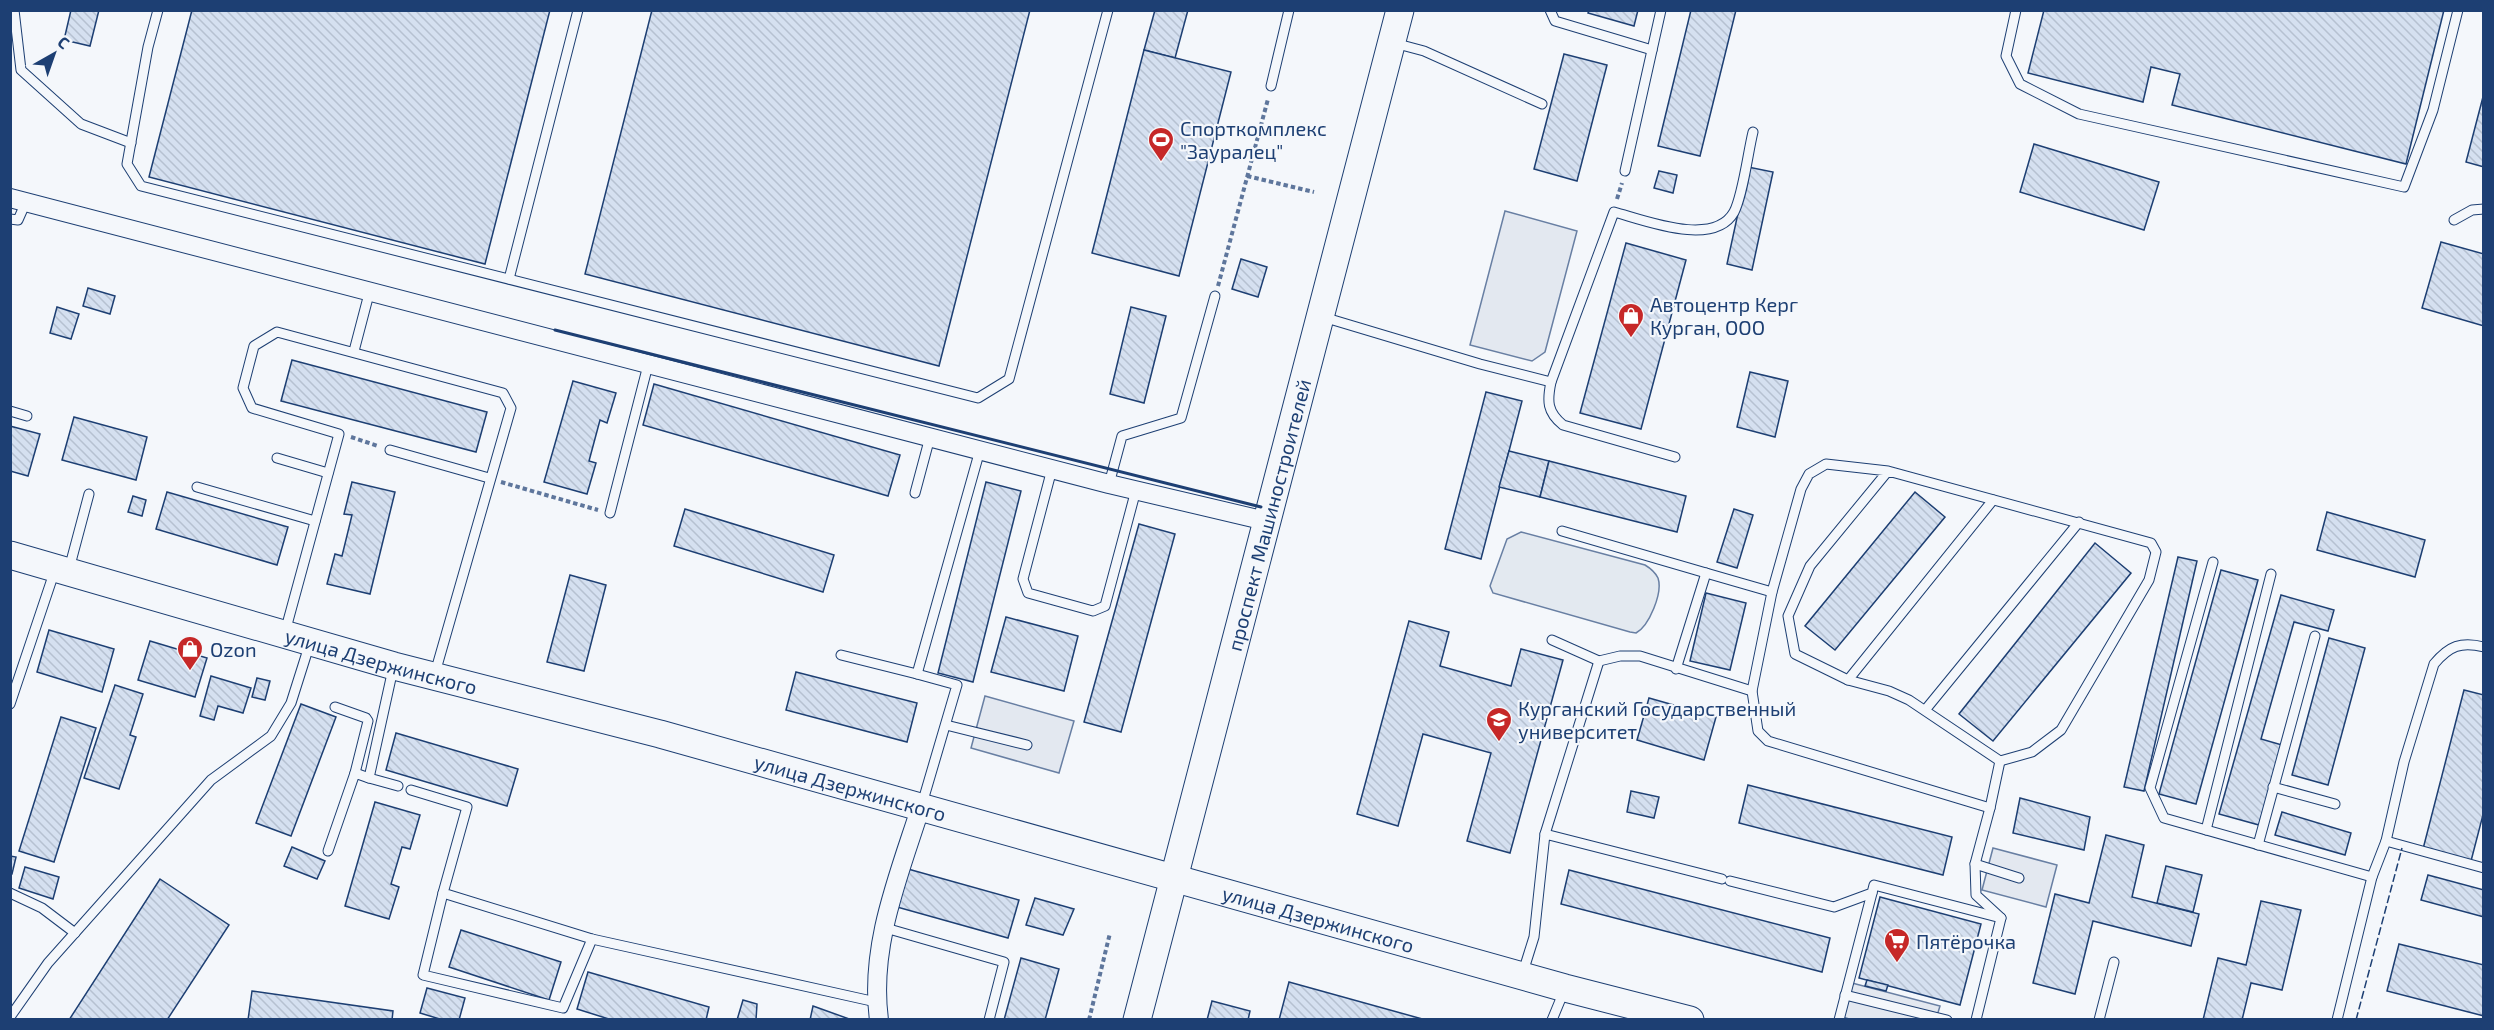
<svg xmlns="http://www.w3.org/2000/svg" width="2494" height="1030" viewBox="0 0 2494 1030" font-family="'Exo 2',sans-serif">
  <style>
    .park { fill: #e3e9f0; stroke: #687fa3; stroke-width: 1.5 }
    .parking { fill: #e3e8f0; stroke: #687fa3; stroke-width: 1.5 }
    .building { fill: url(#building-back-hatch); stroke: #1d3f73; stroke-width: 1.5 }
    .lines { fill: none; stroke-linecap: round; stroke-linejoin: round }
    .service-casing { stroke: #1d3f73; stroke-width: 11 }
    .minor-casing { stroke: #1d3f73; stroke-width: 20 }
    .primary-casing { stroke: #1d3f73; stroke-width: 29 }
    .path { stroke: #5e769c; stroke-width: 4; stroke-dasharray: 4.5 3; stroke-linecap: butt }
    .service { stroke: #f4f7fb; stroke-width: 9 }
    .minor { stroke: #f4f7fb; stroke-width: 18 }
    .primary { stroke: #f4f7fb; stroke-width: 27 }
    .fence { stroke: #1d3f73; stroke-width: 1.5; stroke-dasharray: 8 3; stroke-linecap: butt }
    .wall { stroke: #1d3f73; stroke-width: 3 }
    .labels { text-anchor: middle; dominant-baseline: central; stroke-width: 4.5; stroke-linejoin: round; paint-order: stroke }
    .poi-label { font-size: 20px; fill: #1d3f73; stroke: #f4f7fb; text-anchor: start }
    .street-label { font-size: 20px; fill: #1d3f73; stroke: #f4f7fb }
  </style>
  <defs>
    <pattern id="building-back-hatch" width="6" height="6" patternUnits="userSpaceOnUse" patternTransform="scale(1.5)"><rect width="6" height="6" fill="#d5e0f0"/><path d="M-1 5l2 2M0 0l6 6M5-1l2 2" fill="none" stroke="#b6c1d1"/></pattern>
  </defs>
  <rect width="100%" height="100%" fill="#f4f7fb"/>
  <path class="park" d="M1521 532 1645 565C1650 568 1655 572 1658 578 1663 593 1649 626 1636 633L1630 632 1493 593 1490 586 1507 539Z"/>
  <g class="parking">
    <polygon points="1505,211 1577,231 1545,352 1532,361 1470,345"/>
    <polygon points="985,696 1074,721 1059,773 971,748"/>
    <polygon points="1993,848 2057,865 2046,907 1982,890"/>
    <polygon points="1852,983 1940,1006 1936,1019 1852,1020 1843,1017"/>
  </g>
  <g class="building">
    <polygon points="71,10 99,10 90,46 64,40"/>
    <polygon points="192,10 550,10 485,264 149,177"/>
    <polygon points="652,10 1030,10 939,366 585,274"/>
    <polygon points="1155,10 1188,10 1175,58 1144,50"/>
    <polygon points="1589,10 1638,10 1634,26 1588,13"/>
    <polygon points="1691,10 1736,10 1700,156 1658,146"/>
    <polygon points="2044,10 2444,10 2406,164 2172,105 2180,74 2151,67 2143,102 2028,73"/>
    <polygon points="1144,50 1231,72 1179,276 1092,253"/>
    <polygon points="1564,54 1607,65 1577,181 1534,169"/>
    <polygon points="2484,93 2484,167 2466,162"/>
    <polygon points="2034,144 2159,182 2144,230 2020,192"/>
    <polygon points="1748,167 1773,172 1752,270 1727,264"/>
    <polygon points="1659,171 1677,175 1673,193 1654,188"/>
    <polygon points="2441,242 2484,254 2484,326 2422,308"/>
    <polygon points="1626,243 1686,260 1641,429 1580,413"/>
    <polygon points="1241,259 1267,267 1258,297 1232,289"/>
    <polygon points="88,288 115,296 110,314 83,306"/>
    <polygon points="57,307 79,314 71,339 50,333"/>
    <polygon points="1131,307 1166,316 1144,403 1110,394"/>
    <polygon points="292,360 487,412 476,452 281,401"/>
    <polygon points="1750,372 1788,381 1775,437 1737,427"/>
    <polygon points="573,381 616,393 607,423 600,420 589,461 596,463 587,494 544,482"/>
    <polygon points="654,384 900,455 888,496 643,425"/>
    <polygon points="1486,392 1522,401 1481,559 1445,549"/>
    <polygon points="74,417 147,437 136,480 62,460"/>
    <polygon points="10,426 40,434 28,476 10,471"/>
    <polygon points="1509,451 1549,461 1540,497 1499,487"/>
    <polygon points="1549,461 1686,496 1677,532 1540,497"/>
    <polygon points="352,482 395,492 370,594 327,584 335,554 342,556 352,515 344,514"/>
    <polygon points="986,482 1021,491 973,682 938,673"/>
    <polygon points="167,492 288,527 277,565 156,529"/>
    <polygon points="1915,492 1945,517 1835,650 1805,626"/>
    <polygon points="133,496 146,500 142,516 128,512"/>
    <polygon points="685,509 834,555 823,592 674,546"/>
    <polygon points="1734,509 1753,515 1737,568 1717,562"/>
    <polygon points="2327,512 2425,540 2415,577 2317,550"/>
    <polygon points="1139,524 1175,534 1121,732 1084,722"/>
    <polygon points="2095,543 2131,573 1993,741 1959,714"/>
    <polygon points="2178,557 2197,561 2144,791 2124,787"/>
    <polygon points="2221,570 2258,580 2196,804 2159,794"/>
    <polygon points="570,575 606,585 584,671 547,662"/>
    <polygon points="1706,593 1746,603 1730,670 1690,661"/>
    <polygon points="2281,595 2334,610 2328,631 2294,622 2261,739 2282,745 2259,825 2219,814"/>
    <polygon points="1006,617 1078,636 1064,691 991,672"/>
    <polygon points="1409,621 1449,632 1440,666 1511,686 1521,649 1563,660 1510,853 1467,841 1491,753 1423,734 1398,826 1357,814"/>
    <polygon points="49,630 114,649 102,692 37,672"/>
    <polygon points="2329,638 2365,648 2328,785 2292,775"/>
    <polygon points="150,641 207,658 195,697 138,680"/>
    <polygon points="796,672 917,703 907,742 786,710"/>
    <polygon points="211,676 251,688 243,713 218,706 214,720 200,716"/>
    <polygon points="257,678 270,681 265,700 252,697"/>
    <polygon points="115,685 143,694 130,735 136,737 119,789 84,778"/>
    <polygon points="2464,690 2484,695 2484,811 2471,861 2423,849"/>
    <polygon points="1649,698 1716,717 1704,760 1637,740"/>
    <polygon points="301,704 336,717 291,836 256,823"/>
    <polygon points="61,717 96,728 54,862 19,851"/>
    <polygon points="396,733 518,769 507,806 386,770"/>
    <polygon points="1748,785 1952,837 1943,875 1739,823"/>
    <polygon points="1631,791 1659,797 1654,818 1627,812"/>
    <polygon points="2020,798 2090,817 2084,850 2013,833"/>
    <polygon points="375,802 420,815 410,849 402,847 391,884 399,887 389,919 345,906"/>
    <polygon points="2282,812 2351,833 2345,855 2275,835"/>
    <polygon points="2106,835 2144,845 2132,897 2199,914 2191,946 2093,921 2075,994 2033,983 2055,894 2089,903"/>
    <polygon points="292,847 325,861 317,879 284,866"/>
    <polygon points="10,856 16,857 12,874 10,874"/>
    <polygon points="2166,866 2202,875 2193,912 2157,903"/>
    <polygon points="25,867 59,877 53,899 19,888"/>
    <polygon points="908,869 1019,900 1008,938 897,907"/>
    <polygon points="1569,870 1830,938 1822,972 1561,904"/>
    <polygon points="2428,875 2484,890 2484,917 2421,900"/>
    <polygon points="160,879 229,925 167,1020 69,1020"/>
    <polygon points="1880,897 1981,924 1960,1005 1859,978"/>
    <polygon points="1035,898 1074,909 1063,935 1026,925"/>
    <polygon points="2261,901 2301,910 2282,990 2251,983 2242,1020 2203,1020 2218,958 2246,965"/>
    <polygon points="461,930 561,962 549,1000 449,967"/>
    <polygon points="2399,944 2484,965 2484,1016 2387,991"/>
    <polygon points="1021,958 1059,969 1045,1020 1004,1020"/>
    <polygon points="588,972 709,1007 706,1020 612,1020 577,1009"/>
    <polygon points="1867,980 1888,985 1886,991 1865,986"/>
    <polygon points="1289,982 1426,1020 1279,1020"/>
    <polygon points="427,988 465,998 459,1020 443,1020 420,1013"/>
    <polygon points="252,991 393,1011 392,1020 248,1020"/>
    <polygon points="743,1000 757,1004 756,1020 737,1020"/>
    <polygon points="1212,1001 1250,1011 1248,1020 1207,1020"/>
    <polygon points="813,1006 852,1020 810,1020"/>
  </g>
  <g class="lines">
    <defs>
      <g id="service">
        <polyline points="14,10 21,70 81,124 131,143"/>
        <polyline points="158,10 148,47 127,164 141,186 978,398 1009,379 1108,10"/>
        <polyline points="1550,10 1555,21 1652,50"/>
        <polyline points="2016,10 2006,56 2020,84 2079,114 2404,187 2433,110 2458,10"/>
        <polyline points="1394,43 1424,51 1542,104"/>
        <polyline points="1271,86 1289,10"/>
        <polyline points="1625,171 1661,10"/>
        <polyline points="10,219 18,220 26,202"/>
        <polyline points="2454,220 2472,210 2484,209"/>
        <polyline points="509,279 578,10"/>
        <polyline points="1323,317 1480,364 1551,382"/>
        <polyline points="354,351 370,290"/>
        <polyline points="10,411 27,416"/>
        <polyline points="390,450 489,478"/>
        <path d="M1675 457 1563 425C1547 412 1547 401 1551 382L1614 212C1644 220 1714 248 1734 212 1743 195 1748 152 1753 132"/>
        <polyline points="277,458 328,473"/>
        <polyline points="1052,469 1023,579 1028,593 1093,611 1105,606 1136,490"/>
        <polyline points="1888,471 1810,566 1788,616 1795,654 1848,680 1889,691 1909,700 2000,761 2032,752 2061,730 2149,580 2156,552 2151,543 1888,471 1826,464 1809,474 1801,489 1772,592 1752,691 1758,731 1768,741 1990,808 1975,864 1976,895 2001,918"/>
        <polyline points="1109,484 1122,436 1181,418 1215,296"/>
        <polyline points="197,487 315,521"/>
        <polyline points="915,493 930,437"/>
        <polyline points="610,513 648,365"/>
        <polyline points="1562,531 1706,573"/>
        <polyline points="2213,562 2150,788 2164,818 2372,877"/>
        <polyline points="69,569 89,494"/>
        <polyline points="285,632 339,434 252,408 243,388 254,346 277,332 503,393 511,408 435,673"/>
        <polyline points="1552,640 1599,661 1620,656 1640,656 1752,691"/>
        <polyline points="841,655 917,674 980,450"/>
        <polyline points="393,669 369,778 398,786"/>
        <polyline points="1676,669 1706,573 1772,592"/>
        <polyline points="917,674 957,685 922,804"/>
        <polyline points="1848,680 1993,500"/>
        <polyline points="10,704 55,570"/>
        <polyline points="335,707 366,718 368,721 355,773"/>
        <polyline points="1926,709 2079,522"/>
        <polyline points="946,725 1027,745"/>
        <polyline points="2273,787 2335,804"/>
        <polyline points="411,790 467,807 443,893 592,939 876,1002"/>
        <polyline points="1990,808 2000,761"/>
        <polyline points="2206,830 2271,574"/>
        <polyline points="1545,834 1599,661"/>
        <polyline points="2386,841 2484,868"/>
        <polyline points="2258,845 2315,636"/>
        <polyline points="328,851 355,773 369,778"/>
        <polyline points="1975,864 2019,878"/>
        <polyline points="1730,881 1834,907 1872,893 1874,885 2001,918 1976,1020"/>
        <polyline points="10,893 42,908 75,933"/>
        <polyline points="443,893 423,975 563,1008 592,939"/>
        <polyline points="882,927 1004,962 989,1020"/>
        <polyline points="1523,972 1534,937 1545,834 1722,879"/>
        <polyline points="1845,995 1947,1020"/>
        <polyline points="10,1017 48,963 211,780 271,736 291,703 310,643"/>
        <polyline points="1552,1020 1564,991"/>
        <polyline points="1839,1020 1872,893"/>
        <polyline points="2099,1020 2114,962"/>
        <path d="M2337 1020 2372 877 2386 841 2404 762 2434 664C2449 646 2461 641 2484 647"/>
      </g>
      <g id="minor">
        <polyline points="10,198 1109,484 1266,521"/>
        <path d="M879 1020C869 946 899 875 921 806"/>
      </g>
      <g id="primary">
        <path id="s1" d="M10 555 394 666 660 734 1565 988 1690 1020"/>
        <path id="s2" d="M1137 1020 1400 10"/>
      </g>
    </defs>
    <use href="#service" class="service-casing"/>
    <use href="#minor" class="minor-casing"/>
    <use href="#primary" class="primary-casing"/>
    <g class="path">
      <polyline points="1247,176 1314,192"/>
      <polyline points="1617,199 1622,183"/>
      <polyline points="1218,286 1268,99"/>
      <polyline points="351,437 378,446"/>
      <polyline points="501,482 598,510"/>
      <polyline points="1089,1020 1110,933"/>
    </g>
    <use href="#service" class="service"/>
    <use href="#minor" class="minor"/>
    <use href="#primary" class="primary"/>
    <polyline class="fence" points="2356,1020 2402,848"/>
    <polyline class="wall" points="555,330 1261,507"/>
  </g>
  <defs>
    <symbol id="stadium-pin" viewBox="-11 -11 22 30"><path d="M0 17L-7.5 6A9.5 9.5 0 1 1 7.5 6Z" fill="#c62828" stroke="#f4f7fb"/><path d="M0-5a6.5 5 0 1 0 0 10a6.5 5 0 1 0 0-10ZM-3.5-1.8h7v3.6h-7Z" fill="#fff"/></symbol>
    <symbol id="shop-pin" viewBox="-11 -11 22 30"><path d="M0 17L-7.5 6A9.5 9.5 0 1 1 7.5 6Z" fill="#c62828" stroke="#f4f7fb"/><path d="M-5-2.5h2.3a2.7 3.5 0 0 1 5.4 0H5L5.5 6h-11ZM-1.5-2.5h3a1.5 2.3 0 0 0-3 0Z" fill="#fff"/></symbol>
    <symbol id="university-pin" viewBox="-11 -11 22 30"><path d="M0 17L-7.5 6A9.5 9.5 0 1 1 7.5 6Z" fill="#c62828" stroke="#f4f7fb"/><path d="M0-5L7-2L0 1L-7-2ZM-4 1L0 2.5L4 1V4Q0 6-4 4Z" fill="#fff"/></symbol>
    <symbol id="supermarket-pin" viewBox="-11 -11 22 30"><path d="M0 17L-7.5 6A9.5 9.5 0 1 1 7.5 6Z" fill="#c62828" stroke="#f4f7fb"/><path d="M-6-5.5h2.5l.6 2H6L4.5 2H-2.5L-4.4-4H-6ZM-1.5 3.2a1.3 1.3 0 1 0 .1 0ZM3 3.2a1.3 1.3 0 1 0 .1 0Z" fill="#fff"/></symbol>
  </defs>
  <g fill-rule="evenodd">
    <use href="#stadium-pin" x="1146" y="125" width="30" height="40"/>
    <use href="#shop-pin" x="1616" y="301" width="30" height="40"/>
    <use href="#shop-pin" x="175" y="634" width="30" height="40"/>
    <use href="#university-pin" x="1484" y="705" width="30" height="40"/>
    <use href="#supermarket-pin" x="1882" y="926" width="30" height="40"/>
  </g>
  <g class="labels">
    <g class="poi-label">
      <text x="1180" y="128">Спорткомплекс<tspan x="1180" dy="23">"Зауралец"</tspan></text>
      <text x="1650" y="304">Автоцентр Керг<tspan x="1650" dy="23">Курган, ООО</tspan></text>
      <text x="210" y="649">Ozon</text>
      <text x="1518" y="708">Курганский Государственный<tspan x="1518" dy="23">университет</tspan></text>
      <text x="1916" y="941">Пятёрочка</text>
    </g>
    <g class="street-label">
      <text stroke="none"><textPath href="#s2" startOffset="522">проспект Машиностроителей</textPath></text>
      <text stroke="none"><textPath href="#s1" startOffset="386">улица Дзержинского</textPath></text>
      <text stroke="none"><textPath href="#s1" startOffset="872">улица Дзержинского</textPath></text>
      <text stroke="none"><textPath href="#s1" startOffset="1358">улица Дзержинского</textPath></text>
    </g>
  </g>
  <rect width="2494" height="1030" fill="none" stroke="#1d3f73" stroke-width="24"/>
  <g transform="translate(54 54) rotate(40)" stroke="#f4f7fb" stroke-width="4.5" paint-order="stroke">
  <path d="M0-4.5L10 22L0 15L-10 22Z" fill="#1d3f73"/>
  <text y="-9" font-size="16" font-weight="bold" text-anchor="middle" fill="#1d3f73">С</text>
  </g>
</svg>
